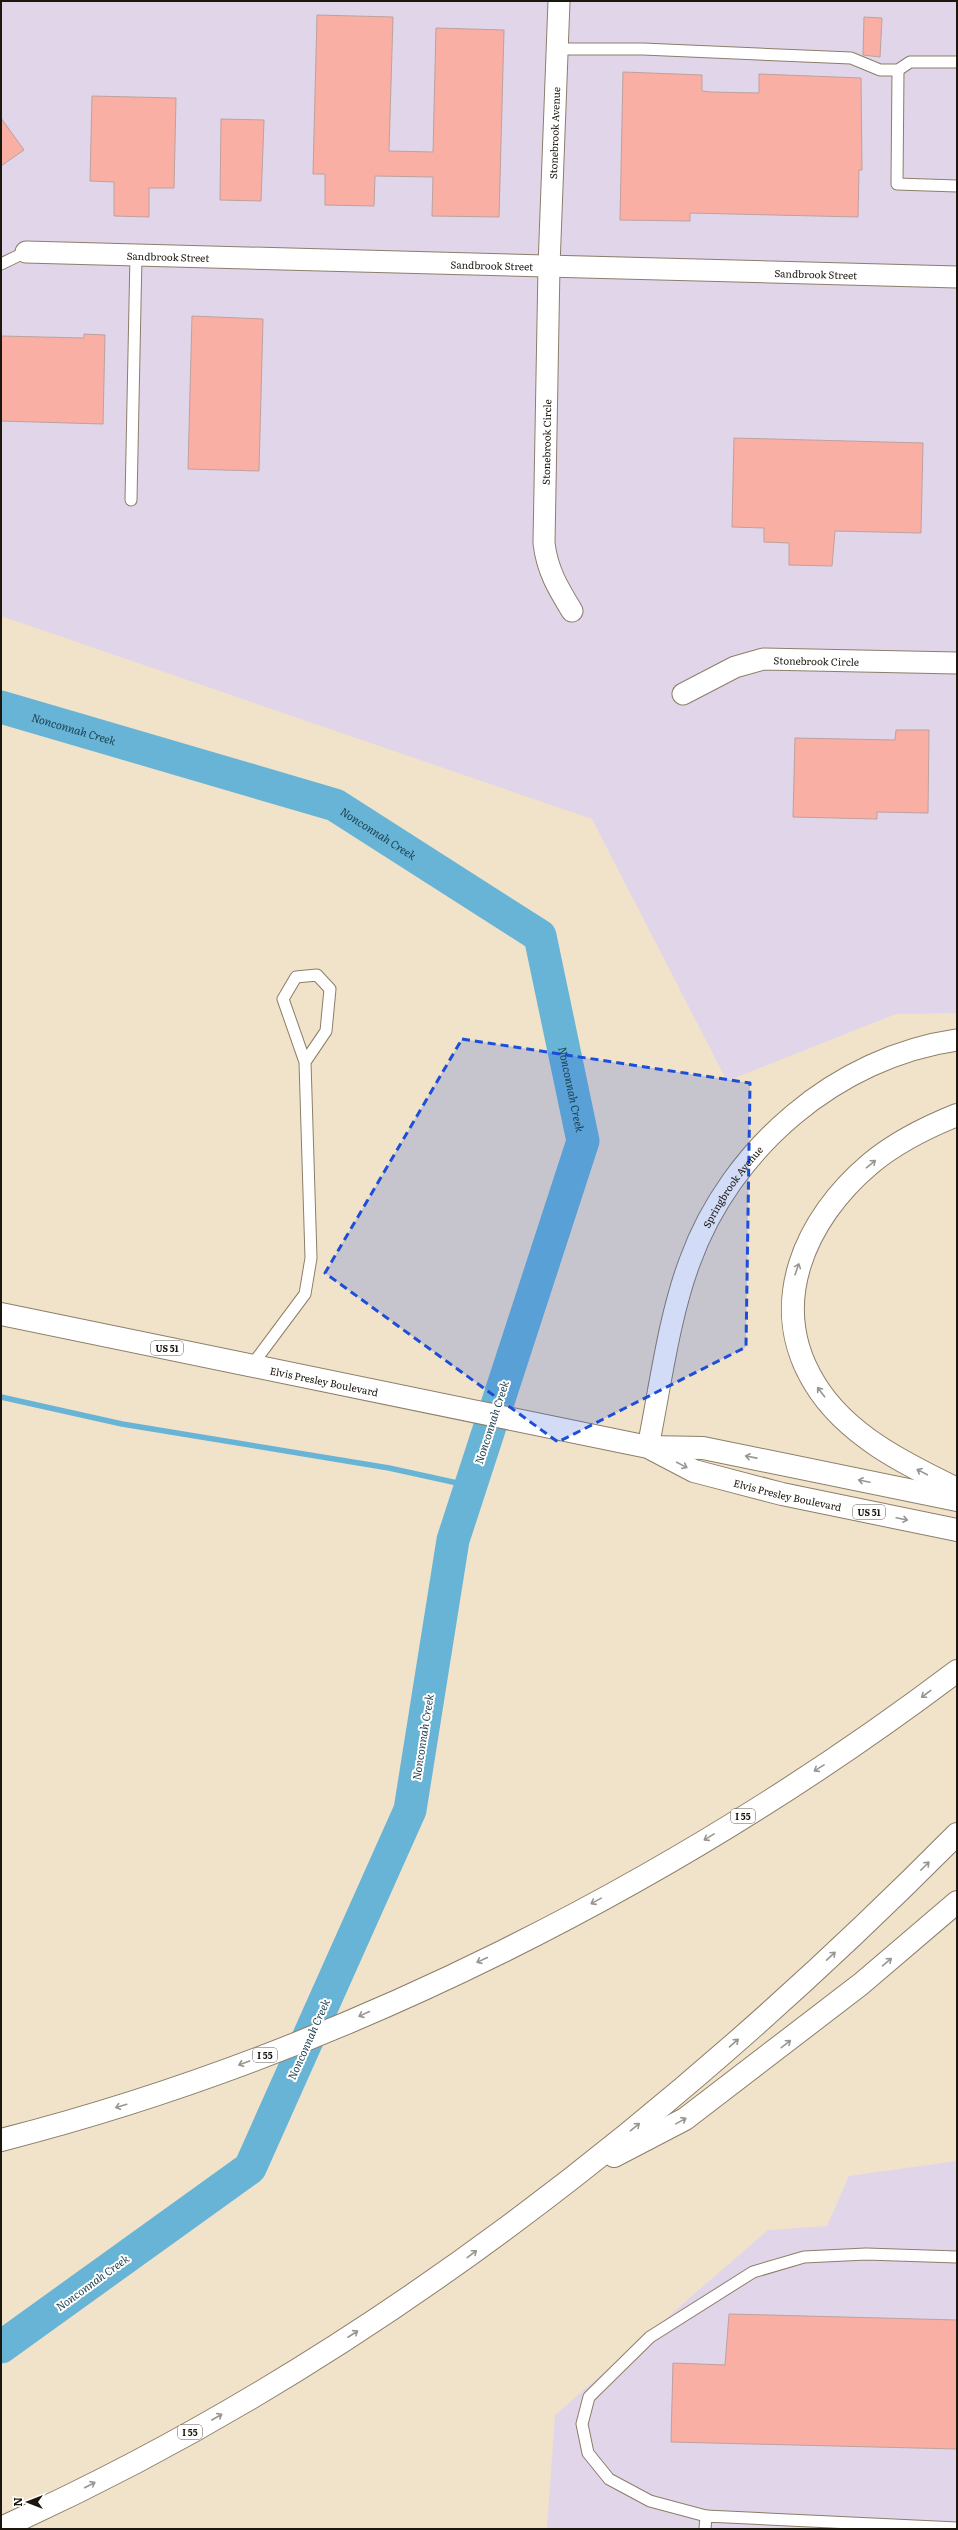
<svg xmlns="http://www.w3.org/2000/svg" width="958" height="2530" viewBox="0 0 958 2530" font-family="Literata,serif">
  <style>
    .industrial { fill: #e1d5e9 }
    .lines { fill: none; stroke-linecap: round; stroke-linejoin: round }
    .stream { stroke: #68b4d6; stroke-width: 5.5 }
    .river { stroke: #68b4d6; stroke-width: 33 }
    .building { fill: #faafa5; stroke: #bea19d }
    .service-casing { stroke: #8c7e69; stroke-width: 13 }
    .minor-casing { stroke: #8c7e69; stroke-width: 23 }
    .primary-casing { stroke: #8c7e69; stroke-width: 24 }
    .motorway-casing { stroke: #8c7e69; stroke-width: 24 }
    .service { stroke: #fff; stroke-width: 11 }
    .minor { stroke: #fff; stroke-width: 21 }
    .primary { stroke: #fff; stroke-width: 22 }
    .motorway { stroke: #fff; stroke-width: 22 }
    .oneway { stroke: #989693 }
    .marked { fill: #1d4ed8; fill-opacity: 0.2; stroke: #1d4ed8; stroke-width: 3; stroke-dasharray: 8 5; stroke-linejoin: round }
    .labels { text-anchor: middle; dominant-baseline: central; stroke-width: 4; stroke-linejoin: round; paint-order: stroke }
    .shield { fill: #fff; stroke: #5f5c56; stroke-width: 1 }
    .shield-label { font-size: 9px; font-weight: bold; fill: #1b160e }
    .street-label { font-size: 10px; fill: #1b160e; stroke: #fff }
    .water-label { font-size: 11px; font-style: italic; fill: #1a3d4c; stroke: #fff }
  </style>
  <rect width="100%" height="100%" fill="#f1e2ca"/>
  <g class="industrial">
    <polygon points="1,1 957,1 957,1013 896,1014 727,1081 592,819 1,616"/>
    <polygon points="957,2161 957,2529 547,2529 555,2415 768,2230 827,2226 849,2176"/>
  </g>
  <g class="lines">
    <polyline class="stream" points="1,1397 122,1424 389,1468 471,1486"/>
    <path class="river" id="s1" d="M1 707 335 805 540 936 583 1141 453 1540 410 1810 250 2168 1 2347"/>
  </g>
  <g class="building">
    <polygon points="317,15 393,17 389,151 433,152 436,28 504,30 499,217 432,216 433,177 375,176 374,206 325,205 325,174 313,174"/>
    <polygon points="864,17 882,18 880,57 863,55"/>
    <polygon points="623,72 702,75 702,91 711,92 759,93 759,74 861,78 862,170 859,170 858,217 690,213 690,221 620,220"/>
    <polygon points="92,96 176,98 174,188 149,188 149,217 114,216 114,182 90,181"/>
    <polygon points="1,118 24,150 1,166"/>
    <polygon points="221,119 264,120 261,201 220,200"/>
    <polygon points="192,316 263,319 259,471 188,469"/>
    <polygon points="84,334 105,335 103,424 1,421 1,336 84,338"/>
    <polygon points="734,438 923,443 921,533 835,531 832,566 789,565 789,543 764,542 764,528 732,527"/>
    <polygon points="896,730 929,730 928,813 877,812 877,819 793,817 795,738 895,740"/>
    <polygon points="729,2314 957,2320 957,2449 671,2442 673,2363 725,2365"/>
  </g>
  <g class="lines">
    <defs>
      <g id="service">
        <polyline points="557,49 643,49 851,58 880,70 898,70 910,62 957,62"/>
        <polyline points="898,70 897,184 957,186"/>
        <polyline points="1,264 26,252"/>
        <polyline points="131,500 136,255"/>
        <polyline points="252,1365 305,1294 311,1258 305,1062 326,1031 330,989 317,975 296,977 283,999 305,1062"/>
        <polyline points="706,2516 650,2501 609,2479 588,2453 582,2424 589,2397 650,2337 753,2272 804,2257 866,2254 957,2257"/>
        <polyline points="705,2529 706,2516 957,2528"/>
      </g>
      <g id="minor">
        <path d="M559 1 549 266 544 543C547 570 558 588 572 611"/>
        <path id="s2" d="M26 252 957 277"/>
        <path id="s3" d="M683 694 735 667 763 659 957 663"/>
        <path id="s4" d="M648 1447C660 1388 669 1316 690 1261 731 1148 837 1057 957 1040"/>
      </g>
      <g id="primary">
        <path id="s5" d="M1 1314 648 1447 703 1448 957 1500"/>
        <path id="s6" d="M652 1449 694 1471 782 1494 957 1530"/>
      </g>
      <g id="motorway">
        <path d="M957 1115C927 1127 895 1143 870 1164 805 1219 766 1305 815 1384 846 1435 905 1464 957 1489"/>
        <path d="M1 2140C339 2054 679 1881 957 1671"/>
        <polyline points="614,2156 685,2119 861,1984 957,1902"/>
        <path d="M1 2528C363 2365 679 2114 957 1834"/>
      </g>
    </defs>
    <use href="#service" class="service-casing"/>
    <use href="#minor" class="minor-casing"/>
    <use href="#primary" class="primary-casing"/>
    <use href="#motorway" class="motorway-casing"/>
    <use href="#service" class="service"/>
    <use href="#minor" class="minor"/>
    <use href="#primary" class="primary"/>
    <use href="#motorway" class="motorway"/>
  </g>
  <defs><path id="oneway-shaft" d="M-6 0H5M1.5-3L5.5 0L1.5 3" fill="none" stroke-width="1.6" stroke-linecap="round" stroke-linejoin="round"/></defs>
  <g class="oneway">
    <use href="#oneway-shaft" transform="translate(871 1164) rotate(-39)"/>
    <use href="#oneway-shaft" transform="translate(797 1269) rotate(-71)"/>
    <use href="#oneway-shaft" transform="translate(821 1392) rotate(-127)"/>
    <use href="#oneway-shaft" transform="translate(751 1457) rotate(-169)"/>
    <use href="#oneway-shaft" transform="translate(682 1465) rotate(28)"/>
    <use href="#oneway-shaft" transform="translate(922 1472) rotate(-152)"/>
    <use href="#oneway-shaft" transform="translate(864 1481) rotate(-168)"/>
    <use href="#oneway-shaft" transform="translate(902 1519) rotate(12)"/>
    <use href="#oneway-shaft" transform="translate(926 1694) rotate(143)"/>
    <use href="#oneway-shaft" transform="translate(819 1768) rotate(148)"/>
    <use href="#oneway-shaft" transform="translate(709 1837) rotate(149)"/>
    <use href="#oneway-shaft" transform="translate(925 1866) rotate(-45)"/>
    <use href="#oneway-shaft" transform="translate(596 1901) rotate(151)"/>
    <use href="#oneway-shaft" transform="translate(831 1956) rotate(-43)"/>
    <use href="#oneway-shaft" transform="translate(482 1960) rotate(155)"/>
    <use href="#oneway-shaft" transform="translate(887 1962) rotate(-40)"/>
    <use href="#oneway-shaft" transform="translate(364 2014) rotate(155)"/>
    <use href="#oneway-shaft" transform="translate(734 2043) rotate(-41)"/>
    <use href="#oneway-shaft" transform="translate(786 2044) rotate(-38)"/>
    <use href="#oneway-shaft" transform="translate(244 2063) rotate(160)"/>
    <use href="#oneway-shaft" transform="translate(121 2106) rotate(163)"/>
    <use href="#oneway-shaft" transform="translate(681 2121) rotate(-29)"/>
    <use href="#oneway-shaft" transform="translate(635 2127) rotate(-39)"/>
    <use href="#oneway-shaft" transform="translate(472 2254) rotate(-37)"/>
    <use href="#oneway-shaft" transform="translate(353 2334) rotate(-33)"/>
    <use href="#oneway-shaft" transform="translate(217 2417) rotate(-30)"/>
    <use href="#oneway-shaft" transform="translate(90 2485) rotate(-27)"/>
  </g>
  <path class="marked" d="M462 1039 750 1083 746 1347 558 1442 325 1273Z"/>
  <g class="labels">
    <g class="shield">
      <rect x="151" y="1341" width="32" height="14" rx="3"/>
      <rect x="853" y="1505" width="32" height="14" rx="3"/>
      <rect x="731" y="1809" width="24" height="14" rx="3"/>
      <rect x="253" y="2048" width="24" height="14" rx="3"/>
      <rect x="178" y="2425" width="24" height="14" rx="3"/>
    </g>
    <g class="shield-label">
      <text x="167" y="1348">US 51</text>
      <text x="869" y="1512">US 51</text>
      <text x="743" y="1816">I 55</text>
      <text x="265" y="2055">I 55</text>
      <text x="190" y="2432">I 55</text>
    </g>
    <g class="street-label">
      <text transform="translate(554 133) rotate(-88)">Stonebrook Avenue</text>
      <text stroke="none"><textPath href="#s2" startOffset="142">Sandbrook Street</textPath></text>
      <text stroke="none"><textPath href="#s2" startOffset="466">Sandbrook Street</textPath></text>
      <text stroke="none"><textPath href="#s2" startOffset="790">Sandbrook Street</textPath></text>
      <text transform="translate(546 442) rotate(-89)">Stonebrook Circle</text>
      <text stroke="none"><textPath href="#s3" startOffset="141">Stonebrook Circle</textPath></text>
      <text stroke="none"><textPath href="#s4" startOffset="277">Springbrook Avenue</textPath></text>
      <text stroke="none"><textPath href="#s5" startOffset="330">Elvis Presley Boulevard</textPath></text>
      <text stroke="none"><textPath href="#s6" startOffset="144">Elvis Presley Boulevard</textPath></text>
    </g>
    <g class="water-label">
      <text stroke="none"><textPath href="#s1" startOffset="76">Nonconnah Creek</textPath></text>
      <text stroke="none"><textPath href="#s1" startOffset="400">Nonconnah Creek</textPath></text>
      <text stroke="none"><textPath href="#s1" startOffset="748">Nonconnah Creek</textPath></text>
      <text transform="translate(491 1422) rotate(-72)">Nonconnah Creek</text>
      <text transform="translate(422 1737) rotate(-81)">Nonconnah Creek</text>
      <text transform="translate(308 2039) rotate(-66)">Nonconnah Creek</text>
      <text transform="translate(92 2282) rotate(-36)">Nonconnah Creek</text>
    </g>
  </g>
  <rect width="958" height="2530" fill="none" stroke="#1b160e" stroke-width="4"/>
  <g transform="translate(28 2502) rotate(270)" stroke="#ffffff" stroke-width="3" paint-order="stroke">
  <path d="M0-3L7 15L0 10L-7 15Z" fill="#1b160e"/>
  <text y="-6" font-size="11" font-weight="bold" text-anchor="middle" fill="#1b160e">N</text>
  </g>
</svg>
